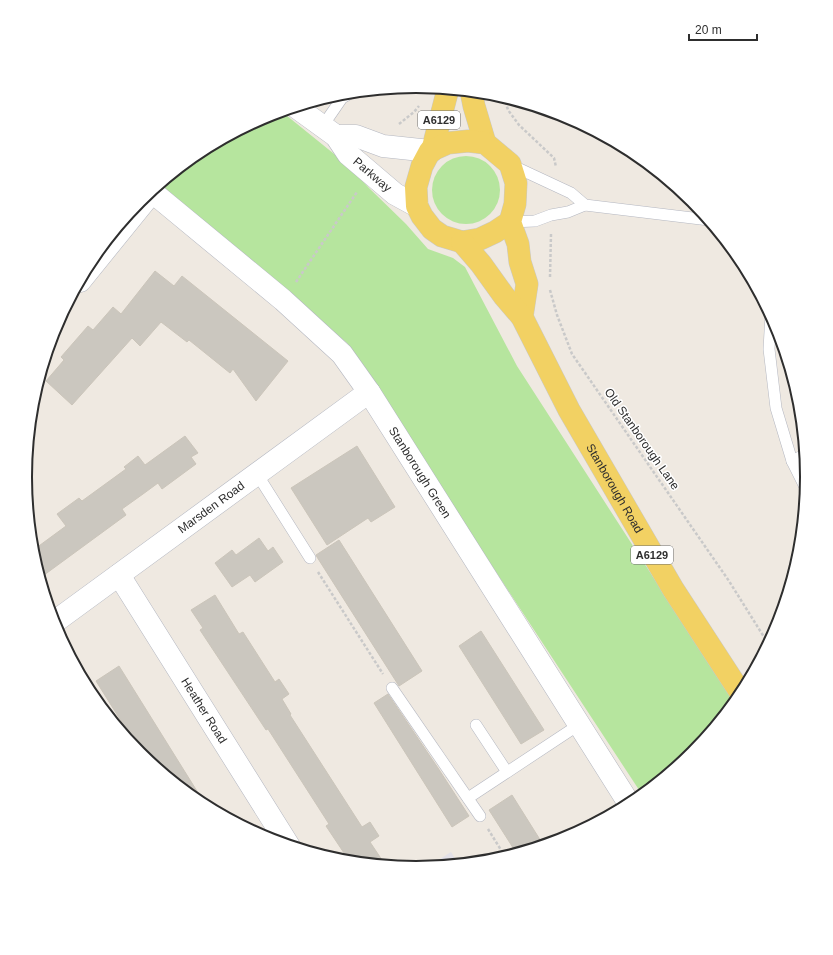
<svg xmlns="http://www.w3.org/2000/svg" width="833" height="955" viewBox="0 0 833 955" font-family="Arial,sans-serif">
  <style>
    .industrial { fill: #e3e1e8 }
    .green { fill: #b6e59e }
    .building { fill: #cbc7bf; stroke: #cbc5ba }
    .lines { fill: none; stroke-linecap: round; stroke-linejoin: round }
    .service-casing { stroke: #b4b7c1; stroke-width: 12 }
    .minor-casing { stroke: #b4b7c1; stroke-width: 23 }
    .tertiary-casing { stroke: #b4b7c1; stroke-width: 23 }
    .primary-casing { stroke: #c9c9c9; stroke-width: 23 }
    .path { stroke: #c9c9c9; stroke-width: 2.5; stroke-dasharray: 3 2; stroke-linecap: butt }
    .service { stroke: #fff; stroke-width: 11 }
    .minor { stroke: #fff; stroke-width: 22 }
    .tertiary { stroke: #fff; stroke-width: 22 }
    .primary { stroke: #f2d163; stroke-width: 22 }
    .labels { text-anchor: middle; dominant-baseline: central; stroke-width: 3; stroke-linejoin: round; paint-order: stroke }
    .shield { fill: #fff; stroke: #6d6d6d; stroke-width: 1 }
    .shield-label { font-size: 11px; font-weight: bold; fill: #2e2e2e }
    .street-label { font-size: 12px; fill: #2e2e2e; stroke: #fff }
    .rim { fill: none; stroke: #2e2e2e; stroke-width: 2 }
  </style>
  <rect width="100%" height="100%" fill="#efe9e1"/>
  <polygon class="industrial" points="451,852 459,865 426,868"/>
  <g class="green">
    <polygon points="281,111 349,166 369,188 406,224 428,249 453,258 465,267 517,366 735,704 693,754 643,796 456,511 347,343 159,185 199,152 267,116"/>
    <circle cx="466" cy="190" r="34"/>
  </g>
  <g class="building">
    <polygon points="155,271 174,286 182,276 288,361 256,401 233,369 230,373 189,340 187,342 161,322 140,346 132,338 72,405 46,381 64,360 61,357 88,326 93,330 113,307 121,314"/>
    <polygon points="185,436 198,453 191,457 196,464 162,489 158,483 143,494 122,509 126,515 40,578 32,551 66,526 57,514 79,498 82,501 126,469 124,467 138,456 145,465"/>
    <polygon points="357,446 395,507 371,522 368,518 327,545 291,488"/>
    <polygon points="259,538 268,551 273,547 283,562 255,582 250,575 232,587 215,563 232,550 236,555"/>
    <polygon points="339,540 422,671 399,686 317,557 316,555"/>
    <polygon points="215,595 239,634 243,632 275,682 279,679 289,694 282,699 291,714 290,715 362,827 370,822 379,836 370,842 386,866 350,862 326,826 329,824 268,729 266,730 200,630 203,628 191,610"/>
    <polygon points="481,631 544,730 521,744 459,646"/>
    <polygon points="119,666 205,804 203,805 140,754 131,741 133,740 96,681"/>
    <polygon points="388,694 438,768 469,816 452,827 374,703"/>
    <polygon points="512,795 544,846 517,854 489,810"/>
  </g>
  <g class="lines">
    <defs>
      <g id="service">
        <polyline points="403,87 410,87"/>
        <polyline points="322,127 342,98 352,92"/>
        <polyline points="511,165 571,193 585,205 709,220"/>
        <polyline points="510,222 535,221 551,215 568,212 585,205"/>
        <polyline points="771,314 769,349 776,408 792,461 807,491"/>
        <polyline points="792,461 806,454"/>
        <polyline points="257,474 310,558"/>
        <polyline points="392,688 480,816"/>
        <polyline points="476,725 507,772"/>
        <polyline points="468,798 580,724"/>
      </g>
      <g id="minor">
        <path id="s1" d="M151 191 283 300 342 354 369 392 630 805"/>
        <polyline points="80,281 152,192"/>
        <path id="s2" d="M119 575 289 846"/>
        <path id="s3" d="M53 623 369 392"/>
      </g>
      <g id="tertiary">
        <path id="s4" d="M296 107 336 136 348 154 395 194 417 206"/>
        <polyline points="336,136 356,136 383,146 430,151"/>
      </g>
      <g id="primary">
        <polyline points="471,91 474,106 485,143"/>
        <polyline points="432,151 448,89"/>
        <polyline points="510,222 495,232 480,239 462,242 442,236 432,229 422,216 417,206 416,187 422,166 430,151 448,143 468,141 485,143 510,164 516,183 515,204 510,222 518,244 520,262 527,284 522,317"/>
        <path id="s5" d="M462 242 481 264 504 296 522 317 569 410 673 589 742 695"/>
      </g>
    </defs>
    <use href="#service" class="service-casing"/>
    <use href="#minor" class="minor-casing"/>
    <use href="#tertiary" class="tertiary-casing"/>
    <use href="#primary" class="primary-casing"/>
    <g class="path">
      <polyline points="504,97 508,110 519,125 554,158 556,167"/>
      <polyline points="399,124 414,112 419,106"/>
      <polyline points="550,277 551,234"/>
      <polyline points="296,282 357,192"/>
      <polyline points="550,290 557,315 572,354 729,581 769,645"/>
      <polyline points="318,572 383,674"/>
      <polyline points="488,829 506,858"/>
    </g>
    <use href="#service" class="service"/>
    <use href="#minor" class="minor"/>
    <use href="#tertiary" class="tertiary"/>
    <use href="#primary" class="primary"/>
  </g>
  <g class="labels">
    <g class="shield">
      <rect x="418" y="111" width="42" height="18" rx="3"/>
      <rect x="631" y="546" width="42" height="18" rx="3"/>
    </g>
    <g class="shield-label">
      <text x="439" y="120">A6129</text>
      <text x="652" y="555">A6129</text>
    </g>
    <g class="street-label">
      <text stroke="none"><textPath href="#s4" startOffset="103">Parkway</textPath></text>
      <text transform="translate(642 439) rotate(55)">Old Stanborough Lane</text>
      <text stroke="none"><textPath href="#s1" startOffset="393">Stanborough Green</textPath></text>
      <text stroke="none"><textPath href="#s5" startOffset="291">Stanborough Road</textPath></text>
      <text stroke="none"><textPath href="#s3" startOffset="196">Marsden Road</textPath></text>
      <text stroke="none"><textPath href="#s2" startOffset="160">Heather Road</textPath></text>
    </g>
  </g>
  <path d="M0 0H833V955H0ZM32 477a384 384 0 1 1 768 0a384 384 0 1 1-768 0Z" fill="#fff" fill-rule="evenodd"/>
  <path class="rim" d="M32 477a384 384 0 1 1 768 0a384 384 0 1 1-768 0Z"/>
  <path d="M689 34v6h68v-6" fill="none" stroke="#2e2e2e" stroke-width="2"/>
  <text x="695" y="34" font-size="12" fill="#2e2e2e" stroke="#ffffff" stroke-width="3" paint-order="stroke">20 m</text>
</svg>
